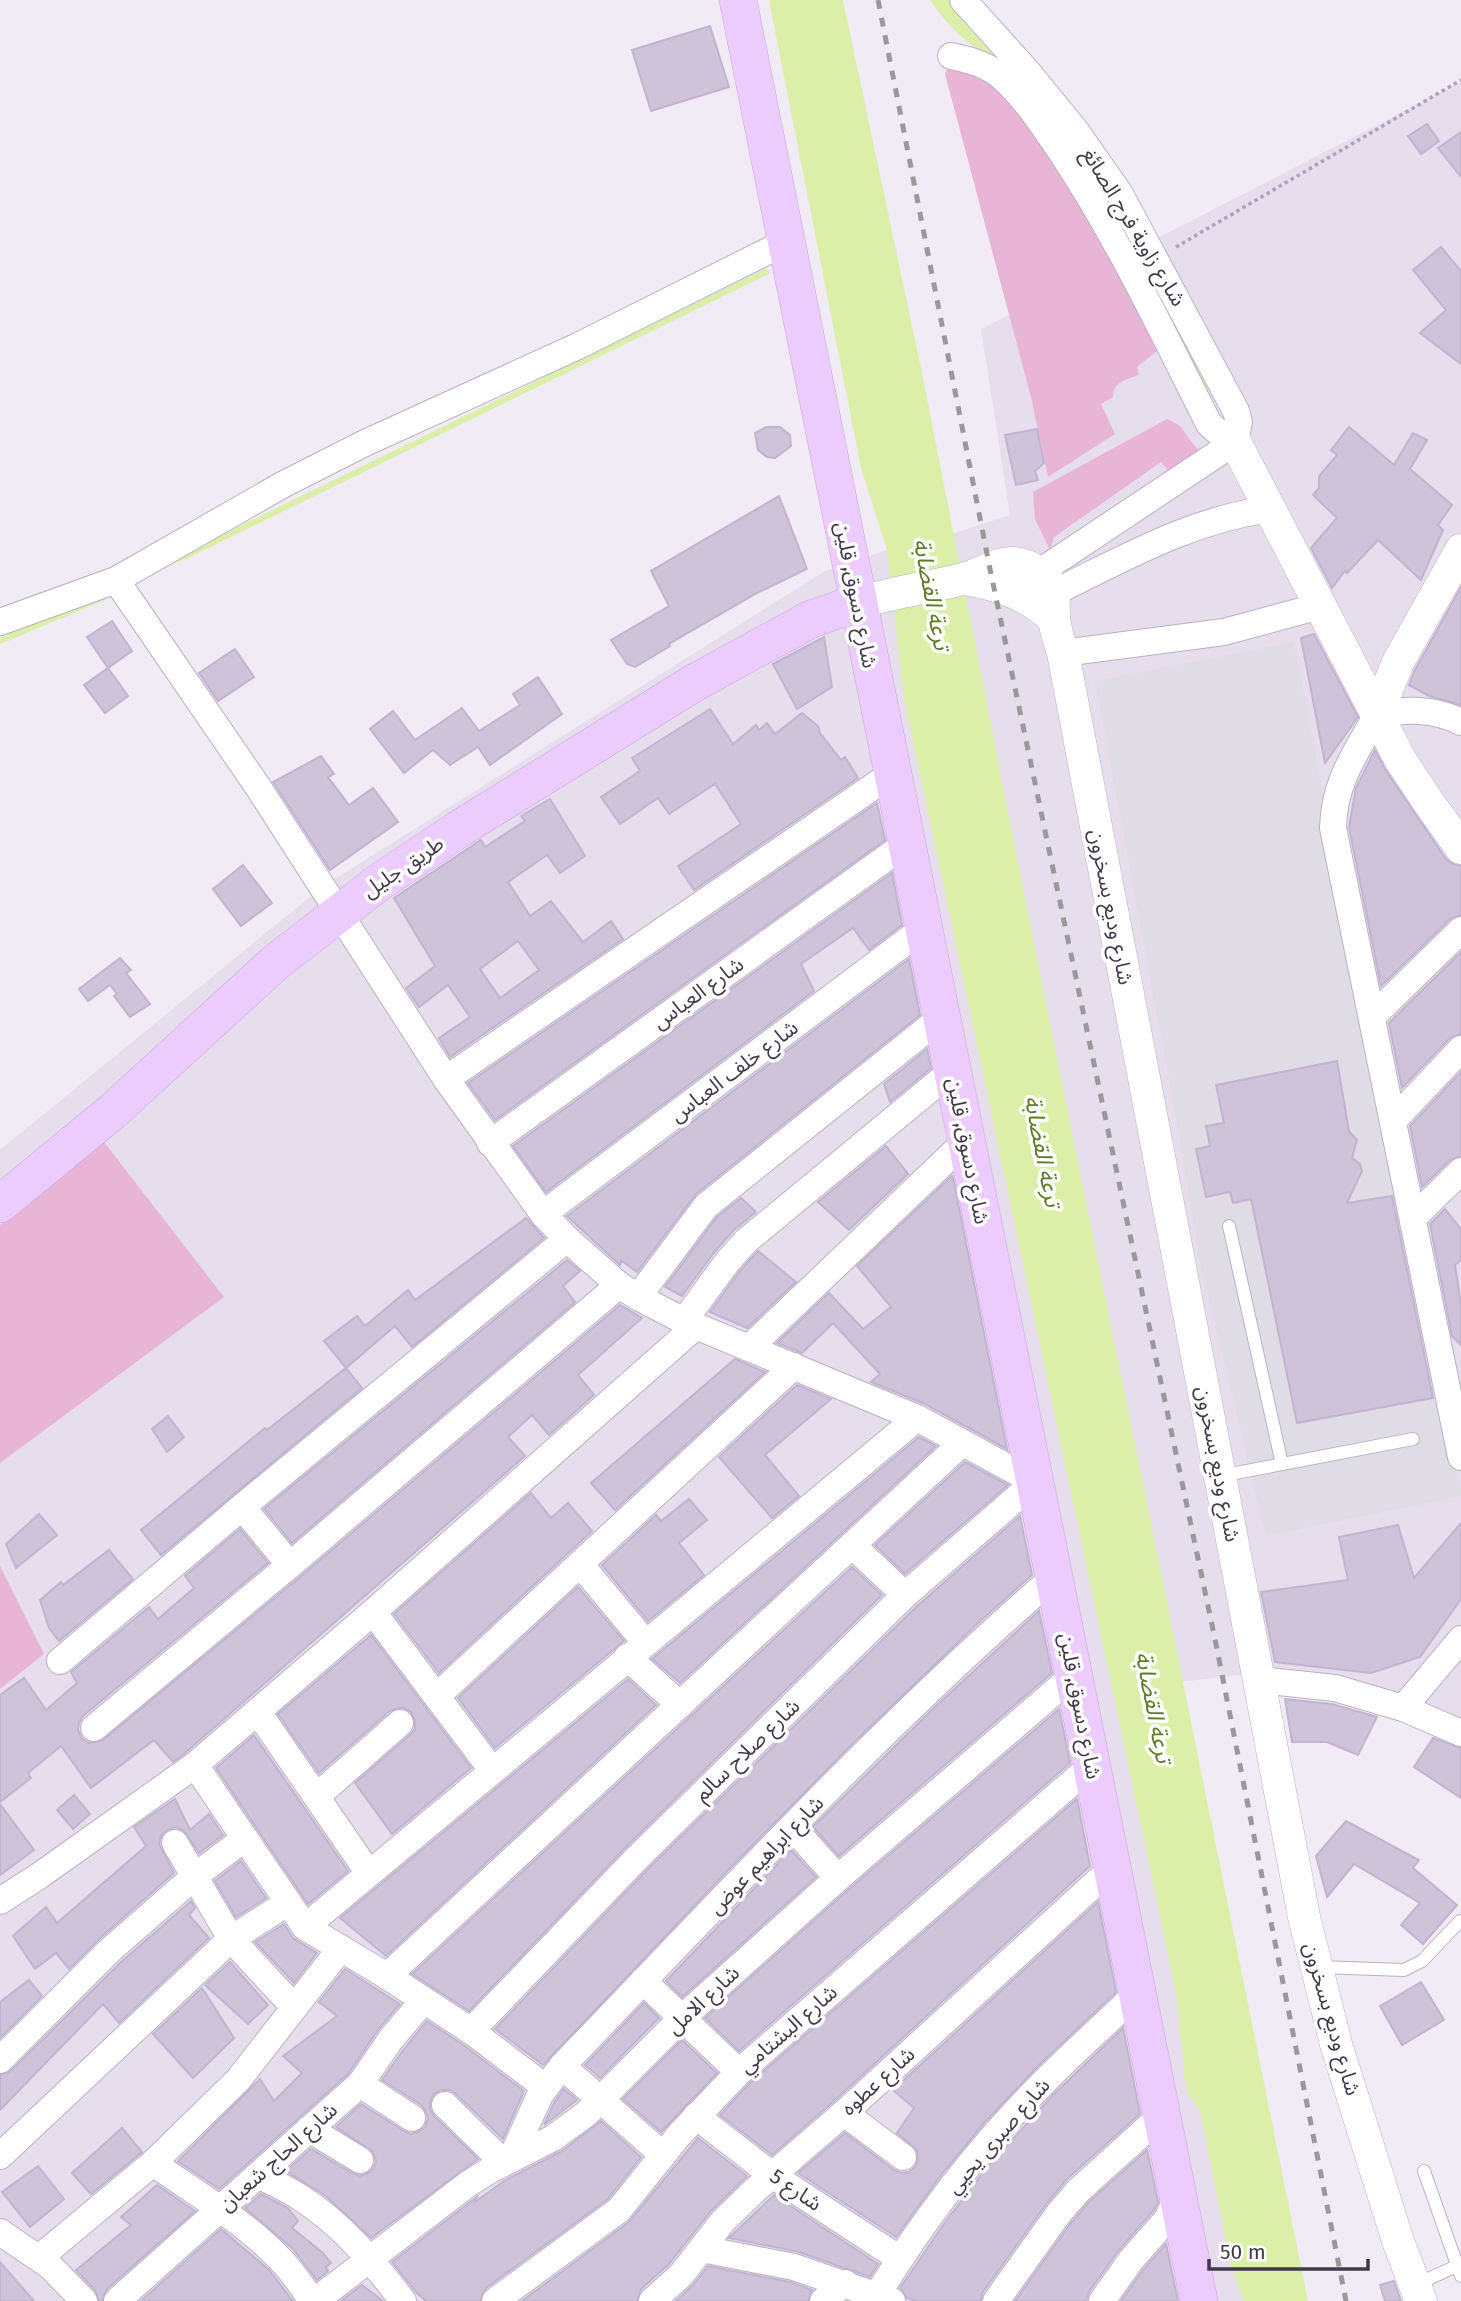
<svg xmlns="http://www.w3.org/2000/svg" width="1461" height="2301" viewBox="0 0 1461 2301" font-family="'Fira Sans','Noto Sans Arabic',sans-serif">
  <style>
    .residential { fill: #e6dded }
    .industrial { fill: #e0dce5 }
    .green { fill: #e8b5d7 }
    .water { fill: #dbefa9 }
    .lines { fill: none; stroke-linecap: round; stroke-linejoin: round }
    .stream { stroke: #dbefa9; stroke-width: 6 }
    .building { fill: #cec3d9; stroke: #c2b4d1; stroke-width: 2; fill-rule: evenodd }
    .service-casing { stroke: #bab0c3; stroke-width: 14 }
    .minor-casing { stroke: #bab0c3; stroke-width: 28 }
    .tertiary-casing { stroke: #bab0c3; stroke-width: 33 }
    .secondary-casing { stroke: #c9a4df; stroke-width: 38 }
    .path { stroke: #b19fc2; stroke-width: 3.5; stroke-dasharray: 3.5 3.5; stroke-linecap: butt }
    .service { stroke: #fff; stroke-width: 12 }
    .minor { stroke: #fff; stroke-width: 26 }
    .tertiary { stroke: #fff; stroke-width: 32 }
    .secondary { stroke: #ecccfd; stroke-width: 37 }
    .rail { stroke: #999; stroke-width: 5; stroke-dasharray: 9 9; stroke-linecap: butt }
    .labels { text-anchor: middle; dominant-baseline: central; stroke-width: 7; stroke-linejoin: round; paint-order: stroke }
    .street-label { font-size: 21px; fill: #413949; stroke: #fff }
    .water-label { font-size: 23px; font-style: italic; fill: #617b27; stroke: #fff }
  </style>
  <rect width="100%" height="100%" fill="#f1ebf5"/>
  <g class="residential">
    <polygon points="1461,82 1461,1721 1268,1672 1161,1684 937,539 1010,515 981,329"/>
    <polygon points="887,550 1273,2301 0,2301 0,1150 322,887 825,571"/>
  </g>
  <polygon class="industrial" points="1294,642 1461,1496 1266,1536 1200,1262 1178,1129 1095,681"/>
  <g class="green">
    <path d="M963 60 1026 106 1161 348 1137 367 1139 375C1127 379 1113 382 1113 397L1101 404 1115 434 1048 477 1031 397 945 74 950 61Z"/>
    <polygon points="1167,419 1179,425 1204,458 1174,477 1161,462 1054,537 1050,550 1035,519 1033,492"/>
    <polygon points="104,1142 224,1297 0,1463 0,1225"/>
    <polygon points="0,1566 44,1654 0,1689"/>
  </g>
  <g class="water">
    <polygon points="769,0 843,0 922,373 1039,969 1308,2301 1244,2301 1231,2266 1200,2111 1189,2095 1185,2081 1176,1993 903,693 887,550 861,468"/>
    <path d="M930 0H953L1091 162 1214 388 1204 393 994 60C965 42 949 28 930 0Z"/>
  </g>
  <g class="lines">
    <g class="stream">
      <polyline points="179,559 766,272"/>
      <polyline points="0,641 104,597"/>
    </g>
  </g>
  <g class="building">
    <polygon points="710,26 729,87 651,111 632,50"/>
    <polygon points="1427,124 1439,141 1421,154 1408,136"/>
    <polygon points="1461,132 1461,177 1438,148"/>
    <polygon points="1441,247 1461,271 1461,364 1420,333 1446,310 1413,270"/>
    <polygon points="766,427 780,427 790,435 791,446 775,458 767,457 758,450 755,433"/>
    <polygon points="1349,427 1394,465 1413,433 1427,440 1410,469 1452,505 1438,525 1443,530 1421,580 1378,540 1347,573 1345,571 1332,588 1311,548 1337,518 1313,495 1319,488 1319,476 1337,455 1331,450"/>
    <polygon points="1037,429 1044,463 1035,471 1038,480 1016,485 1005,435"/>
    <polygon points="779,496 807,569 757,593 669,644 670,646 635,667 627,664 611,640 669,606 651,571"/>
    <polygon points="1461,587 1461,705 1429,696 1409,685 1415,670"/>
    <polygon points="112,621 132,651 108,668 87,637"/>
    <polygon points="1314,634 1358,717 1325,763 1301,638"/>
    <polygon points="824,637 832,687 797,709 773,664"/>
    <polygon points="235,649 254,677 218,701 199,673"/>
    <polygon points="108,668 128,696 105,713 84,685"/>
    <polygon points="538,677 562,714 490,765 478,747 450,765 433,750 404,773 370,729 393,711 415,740 462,708 479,731 520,705 513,694"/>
    <polygon points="710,709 733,744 756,725 759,730 767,723 775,734 802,713 818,726 820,733 841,760 845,757 858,778 694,890 678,866 741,824 715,784 669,814 658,798 620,824 601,797 640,771 632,758"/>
    <polygon points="1375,750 1385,769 1446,859 1453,864 1461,866 1461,915 1450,919 1381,986 1349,827 1356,788"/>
    <polygon points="321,756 334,774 328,777 349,805 373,788 398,822 330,870 273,782"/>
    <path d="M550 799 585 856 560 873 547 855 508 882 530 916 551 901 583 942 611 921 623 939 450 1057 439 1038 470 1017 448 985 419 1007 406 988 435 966 394 898 481 840 485 847 525 821 521 816ZM518 941 539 970 500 998 480 969Z"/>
    <polygon points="877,803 885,840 495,1120 468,1083"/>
    <polygon points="243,865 272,903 241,926 213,889"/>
    <polygon points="892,873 902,925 869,950 853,928 801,964 814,991 546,1192 513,1146"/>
    <polygon points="1461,952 1461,1034 1450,1038 1402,1088 1389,1023"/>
    <polygon points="120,958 131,970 126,973 150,1004 130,1017 114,996 117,994 110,985 88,1001 79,989"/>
    <polygon points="909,959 920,1015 696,1194 637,1272 622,1261 620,1265 567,1216"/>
    <polygon points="927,1049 931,1068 890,1102 884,1084"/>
    <polygon points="1337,1061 1349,1131 1357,1140 1352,1158 1360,1164 1362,1171 1347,1203 1392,1196 1433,1398 1297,1423 1251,1199 1233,1203 1230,1192 1206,1197 1196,1149 1210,1146 1206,1126 1224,1123 1216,1085"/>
    <polygon points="1461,1072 1461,1156 1450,1160 1422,1187 1410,1126"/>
    <polygon points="886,1146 908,1174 849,1230 818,1202"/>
    <polygon points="952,1176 953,1178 1007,1449 925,1404 871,1382 880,1374 833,1323 802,1353 777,1343 829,1293 863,1329 891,1307 857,1266"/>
    <polygon points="741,1198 756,1212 734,1230 716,1250 682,1296 665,1287 717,1217"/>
    <polygon points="1445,1209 1461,1229 1461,1260 1455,1265 1461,1305 1461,1345 1452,1336 1430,1224"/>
    <polygon points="526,1218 544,1238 412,1347 395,1326 346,1368 324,1341 357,1316 365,1326 408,1290 415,1300"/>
    <polygon points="758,1251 796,1282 747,1328 710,1312 740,1271"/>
    <polygon points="567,1260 580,1271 563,1286 575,1302 292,1543 264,1509"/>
    <polygon points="620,1305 642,1318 578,1375 594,1395 549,1435 532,1415 508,1437 525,1456 185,1753 173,1762 154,1740 91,1788 61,1746 28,1773 31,1778 0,1802 0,1695 24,1678 46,1710 77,1683 71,1672 149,1607 158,1619 194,1588 185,1576 240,1529 268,1563 83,1716 79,1723 78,1730 82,1739 89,1743 103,1740 300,1577"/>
    <polygon points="735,1359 765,1372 615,1510 591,1483"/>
    <polygon points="346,1368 362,1388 161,1555 141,1530 265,1428 267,1430"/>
    <polygon points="797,1385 831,1399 765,1455 799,1496 772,1518 719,1457"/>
    <polygon points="168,1416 184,1437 167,1452 152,1429"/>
    <polygon points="919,1437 936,1446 680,1683 652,1659"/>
    <polygon points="965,1462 1008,1485 905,1574 875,1545"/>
    <polygon points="531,1493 551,1518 568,1503 592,1531 439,1673 394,1614"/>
    <polygon points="689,1499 707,1520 679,1543 704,1575 648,1621 602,1565 656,1515 661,1521"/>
    <polygon points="39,1514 57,1535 16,1568 6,1544"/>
    <polygon points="1020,1516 1032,1575 978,1623 853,1743 731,1867 543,2065 495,2029 648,1869 916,1607"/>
    <polygon points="1461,1523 1461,1599 1420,1657 1371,1673 1275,1662 1261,1592 1348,1580 1339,1537 1398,1525 1414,1578"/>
    <polygon points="109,1550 133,1579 59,1641 49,1628 40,1600 61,1582 63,1585"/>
    <polygon points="852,1567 882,1595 626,1847 469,2011 412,1974"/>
    <polygon points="578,1587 624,1641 495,1748 458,1698"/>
    <polygon points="1039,1611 1052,1673 839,1856 813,1827 937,1705"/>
    <polygon points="371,1635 471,1768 392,1834 355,1783 411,1734 415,1729 415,1721 411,1712 404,1708 398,1708 390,1711 319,1773 278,1714"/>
    <polygon points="628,1679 656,1705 386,1956 340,1918"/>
    <polygon points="1285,1699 1332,1704 1377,1717 1358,1755 1327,1742 1292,1742"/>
    <polygon points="1059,1709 1070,1763 739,2051 705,2018 848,1890"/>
    <polygon points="254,1735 348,1871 308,1904 216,1768"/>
    <polygon points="1433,1738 1461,1748 1461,1798 1414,1767"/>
    <polygon points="74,1795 90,1814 73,1829 57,1810"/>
    <polygon points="175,1799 190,1830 209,1814 223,1835 199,1853 183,1830 176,1827 167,1830 161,1836 159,1844 174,1873 99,1939 69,1969 56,1953 35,1969 13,1936 46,1907 57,1923 146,1846 134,1827"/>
    <polygon points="1077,1799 1090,1866 834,2101 772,2155 720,2115 750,2083"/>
    <polygon points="0,1804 34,1850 0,1875"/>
    <polygon points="1346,1821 1419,1860 1413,1868 1457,1905 1423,1944 1401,1925 1420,1903 1354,1864 1327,1897 1316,1856"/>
    <polygon points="791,1850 816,1877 682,1997 666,1981"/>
    <polygon points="241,1861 266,1898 236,1917 215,1881"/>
    <polygon points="191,1901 195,1908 189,1915 209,1938 119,2023 103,2004 0,2110 0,2075 11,2071 120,1963"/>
    <polygon points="1098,1902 1116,1992 1042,2062 984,2123 941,2175 896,2237 798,2173 845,2133 894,2170 902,2173 909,2172 915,2167 918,2160 917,2150 897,2133 914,2108 893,2090"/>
    <polygon points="284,1924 293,1938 317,1953 294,1983 255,1942"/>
    <polygon points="230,1962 268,2005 248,2024 205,1985"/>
    <polygon points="345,1969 400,2004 378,2030 348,2074 219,2189 178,2161 260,2079 274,2101 302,2073 283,2056 337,2016 319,2002"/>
    <polygon points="29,1980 42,1996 0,2038 0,2002"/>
    <polygon points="1421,1982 1444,2020 1402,2045 1380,2006"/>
    <polygon points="202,1988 234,2038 193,2078 153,2034"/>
    <polygon points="644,2003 659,2018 600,2078 585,2065"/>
    <polygon points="427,2021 462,2044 524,2091 503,2139 455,2093 450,2090 441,2090 434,2094 430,2102 430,2109 434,2116 478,2159 371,2238 326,2196 286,2171 311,2149 352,2173 360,2176 368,2173 373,2169 376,2161 373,2152 336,2127 361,2104 404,2131 410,2134 418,2132 425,2127 428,2118 426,2112 421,2105 382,2080 404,2049"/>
    <polygon points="1123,2028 1140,2114 1067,2179 1047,2203 983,2292 980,2301 916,2301 907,2298 900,2288 946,2221 986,2169 1052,2096"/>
    <polygon points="682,2040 717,2073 661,2132 623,2099"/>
    <polygon points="564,2089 577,2100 544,2125 554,2103"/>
    <polygon points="601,2121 641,2157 608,2199 486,2288 480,2301 426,2301 416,2292 392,2262 477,2197 475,2202 504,2181 562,2151"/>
    <polygon points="122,2128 142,2152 91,2194 72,2173"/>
    <polygon points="698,2138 747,2176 711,2211 669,2264 641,2289 637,2301 522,2301 629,2222"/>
    <polygon points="1147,2150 1158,2202 1154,2210 1118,2251 1089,2292 1086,2301 1015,2301 1071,2223 1089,2202"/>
    <polygon points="38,2166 64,2199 30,2227 2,2192"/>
    <polygon points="157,2185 195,2211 107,2289 102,2301 99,2301 95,2290 76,2270 131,2225 121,2217"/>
    <polygon points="261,2194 288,2208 298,2221 292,2228 323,2253 331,2263 326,2267 328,2271 317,2280 292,2248 245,2208"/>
    <polygon points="774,2195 878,2264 870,2277 799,2252 729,2238"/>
    <polygon points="221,2229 269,2270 293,2301 141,2301"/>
    <polygon points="1166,2244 1178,2301 1121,2301 1143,2270"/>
    <polygon points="0,2262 34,2301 0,2301"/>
    <polygon points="708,2266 790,2282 812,2290 808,2301 676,2301 693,2285"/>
    <polygon points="1394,2281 1401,2301 1385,2301 1380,2285"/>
    <polygon points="362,2285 383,2301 341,2301"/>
  </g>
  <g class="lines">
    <defs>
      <g id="service">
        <polyline points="1229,1226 1282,1464"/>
        <polyline points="1220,1476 1413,1439"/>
        <polyline points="1319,1967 1404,1970 1422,1961 1460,1921"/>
        <polyline points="1424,2171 1461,2276"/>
        <polyline points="1415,2285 1461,2264"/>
      </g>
      <g id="minor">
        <polyline points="963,0 1027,71 1076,131 1120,194 1236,411 1239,422 1235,442"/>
        <path d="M951 56C971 60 989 65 1004 79 1027 100 1046 130 1063 155 1119 240 1163 333 1209 424L1225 438 1235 442"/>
        <polyline points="1038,573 1235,442"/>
        <polyline points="116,580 258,787 446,1079 543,1214 567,1239 619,1285 638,1297 684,1321 917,1418 1035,1482 905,1595 637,1858 471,2031"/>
        <path d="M1053 593C1125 558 1190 520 1270 509"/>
        <polyline points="0,622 116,580 284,484 365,443 578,346 786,242"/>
        <polyline points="1063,653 1224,632 1320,606"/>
        <path d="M1461 722C1433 708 1406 709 1377 715 1355 754 1334 782 1333 828L1461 1457"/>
        <polyline points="1372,1017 1461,930"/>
        <polyline points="446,1079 893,773"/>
        <polyline points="1393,1121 1461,1049"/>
        <polyline points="490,1143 907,843"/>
        <polyline points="543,1214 924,928"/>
        <polyline points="1413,1218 1461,1171"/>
        <polyline points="638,1297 706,1206 942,1017"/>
        <polyline points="684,1321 728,1261 746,1241 952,1071"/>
        <polyline points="750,1347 967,1140"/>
        <polyline points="242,1507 290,1565"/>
        <polyline points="853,1546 905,1595"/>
        <polyline points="580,1564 645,1642"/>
        <polyline points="373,1612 492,1770"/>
        <polyline points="627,1657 680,1705"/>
        <polyline points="60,1661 242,1507 567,1239"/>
        <polyline points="1259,1680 1335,1688 1403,1708 1461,1733"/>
        <polyline points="437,1696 794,1366"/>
        <polyline points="1403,1708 1461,1639"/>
        <polyline points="258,1712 368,1872"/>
        <polyline points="94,1728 290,1565 619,1285"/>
        <polyline points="195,1765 305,1927 387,1976 471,2031 545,2087"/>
        <polyline points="317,1796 400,1723"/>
        <polyline points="792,1827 838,1878"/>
        <polyline points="175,1843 231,1939 294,2007"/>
        <polyline points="0,1901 39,1876 195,1765 373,1612 696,1326"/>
        <polyline points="305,1927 917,1418"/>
        <polyline points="387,1976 961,1444"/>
        <polyline points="643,1981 739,2072"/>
        <polyline points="0,2060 109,1951 195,1876 244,1839"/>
        <polyline points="562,2066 663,2155"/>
        <polyline points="360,2084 412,2118"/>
        <polyline points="445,2105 504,2163"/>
        <polyline points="844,2113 903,2157"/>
        <polyline points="696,2116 772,2175 900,2259"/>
        <polyline points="309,2129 360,2160"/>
        <polyline points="0,2156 231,1939 287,1903"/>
        <path d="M511 2159 540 2095 562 2066C722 1900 879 1728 1054 1577"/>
        <path d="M153 2163C194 2192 240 2219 275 2254 290 2268 301 2284 312 2301"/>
        <path d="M258 2175C272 2182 288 2189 301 2198 343 2225 373 2262 403 2301"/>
        <polyline points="0,2232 50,2266 84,2301"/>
        <polyline points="702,2249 794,2267 892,2301"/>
        <polyline points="39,2258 153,2163 238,2080 341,1948"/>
        <path d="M877 2295C924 2219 978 2148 1041 2085 1072 2053 1106 2024 1137 1993"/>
        <polyline points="117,2301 360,2084 391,2039 424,2000"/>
        <polyline points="315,2301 468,2184 492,2169 553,2138 586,2114 682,2018 838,1878 1074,1675"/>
        <polyline points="495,2301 619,2210 679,2135 739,2072 1092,1765"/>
        <polyline points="652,2301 681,2275 723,2221 755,2190 844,2113 1112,1868"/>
        <polyline points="823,2301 845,2283"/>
        <polyline points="996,2301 1059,2213 1078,2191 1162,2115"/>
        <polyline points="1102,2301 1131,2260 1168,2218 1178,2194"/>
      </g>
      <g id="tertiary">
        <polyline points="1235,442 1400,759 1427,800 1461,848"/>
        <path d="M965 579C1000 585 1027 594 1053 618"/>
        <path d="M858 603C892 592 928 588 963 579 980 575 996 562 1014 563 1026 564 1039 571 1047 581 1056 592 1053 603 1054 616 1054 628 1060 642 1063 653L1304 1917 1336 2044 1398 2241 1421 2301"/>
        <polyline points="1377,715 1398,662 1461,550"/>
      </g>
      <g id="secondary">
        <polyline points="738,0 1199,2301"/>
        <polyline points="0,1204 113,1111 276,962 378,883 459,829 694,683 811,619 858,603"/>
      </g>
    </defs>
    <use href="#service" class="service-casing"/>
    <use href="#minor" class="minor-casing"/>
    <use href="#tertiary" class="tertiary-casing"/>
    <use href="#secondary" class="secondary-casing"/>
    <polyline class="path" points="1176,247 1461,80"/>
    <use href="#service" class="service"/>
    <use href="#minor" class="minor"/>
    <use href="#tertiary" class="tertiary"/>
    <use href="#secondary" class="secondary"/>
    <polyline class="rail" points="878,0 990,569 1216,1644 1346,2301"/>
  </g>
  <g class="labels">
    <g class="street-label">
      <text transform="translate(1134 227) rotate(59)">شارع زاوية فرج الصائغ</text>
      <text transform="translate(856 595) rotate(79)">شارع دسوق, قلين</text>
      <text transform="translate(403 867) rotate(-34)">طريق جليل</text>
      <text transform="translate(1111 907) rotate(79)">شارع وديع بسخرون</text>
      <text transform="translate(698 993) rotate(-36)">شارع العباس</text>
      <text transform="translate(734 1071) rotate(-37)">شارع خلف العباس</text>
      <text transform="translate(968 1151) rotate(79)">شارع دسوق, قلين</text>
      <text transform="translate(1218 1464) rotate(79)">شارع وديع بسخرون</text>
      <text transform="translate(1080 1706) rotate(79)">شارع دسوق, قلين</text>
      <text transform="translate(747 1750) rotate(-44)">شارع صلاح سالم</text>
      <text transform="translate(766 1855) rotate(-46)">شارع ابراهيم عوض</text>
      <text transform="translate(703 2000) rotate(-43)">شارع الامل</text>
      <text transform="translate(1332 2019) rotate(74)">شارع وديع بسخرون</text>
      <text transform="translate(788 2029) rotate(-41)">شارع البشتامي</text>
      <text transform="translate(878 2081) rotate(-42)">شارع عطوه</text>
      <text transform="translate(998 2136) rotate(-49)">شارع صبرى يحيي</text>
      <text transform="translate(278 2157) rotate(-42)">شارع الحاج شعبان</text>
      <text transform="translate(796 2190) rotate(34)">شارع 5</text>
    </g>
    <g class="water-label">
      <text transform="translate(932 594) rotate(79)">ترعة القضابة</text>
      <text transform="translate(1043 1151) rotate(79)">ترعة القضابة</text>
      <text transform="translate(1154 1707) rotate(79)">ترعة القضابة</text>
    </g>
  </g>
  <path d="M1209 2259v10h159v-10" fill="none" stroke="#413949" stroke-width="3.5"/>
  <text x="1220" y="2259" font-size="21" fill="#413949" stroke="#ffffff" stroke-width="5" paint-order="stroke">50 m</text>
</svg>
